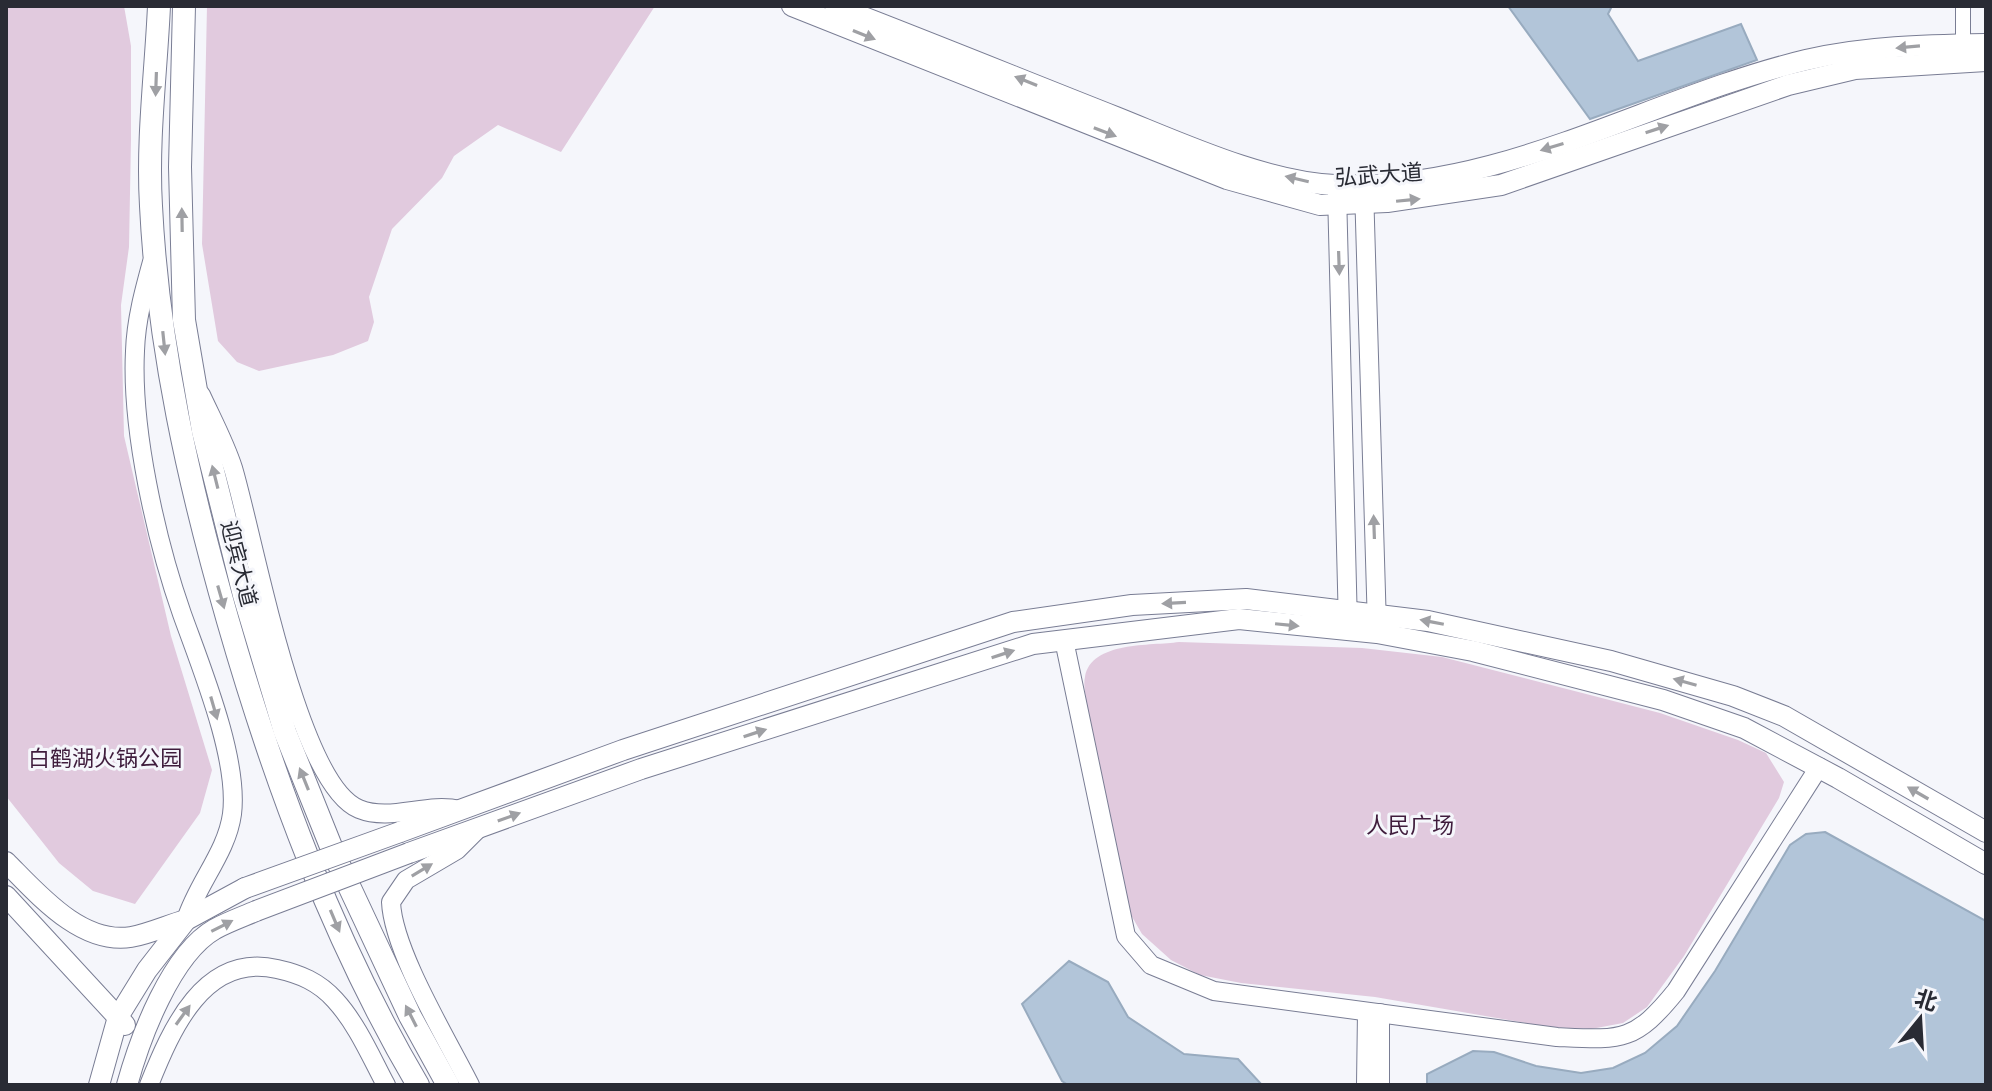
<svg xmlns="http://www.w3.org/2000/svg" width="1992" height="1091" viewBox="0 0 1992 1091" font-family="Overpass,'Noto Sans SC',sans-serif">
  <style>
    .green { fill: #e1cade }
    .building { fill: #b2c5d9; stroke: #98abbf; stroke-width: 2 }
    .lines { fill: none; stroke-linecap: round; stroke-linejoin: round }
    .minor-casing { stroke: #797d94; stroke-width: 16 }
    .tertiary-casing { stroke: #797d94; stroke-width: 20 }
    .secondary-casing { stroke: #797d94; stroke-width: 22 }
    .primary-casing { stroke: #797d94; stroke-width: 24 }
    .minor { stroke: #fff; stroke-width: 14 }
    .tertiary { stroke: #fff; stroke-width: 18 }
    .secondary { stroke: #fff; stroke-width: 20 }
    .primary { stroke: #fff; stroke-width: 22 }
    .secondary-bridge-casing { stroke: #797d94; stroke-width: 22; stroke-linecap: butt }
    .secondary-bridge { stroke: #fff; stroke-width: 20 }
    .oneway { fill: #9fa0a4 }
    .labels { text-anchor: middle; dominant-baseline: central; stroke-width: 6; stroke-linejoin: round; paint-order: stroke }
    .street-label { font-size: 22px; fill: #292b34; stroke: #f5f6fb }
    .park-label { font-size: 22px; fill: #3f1c3c; stroke: #f5f6fb }
  </style>
  <rect width="100%" height="100%" fill="#f5f6fb"/>
  <g class="green">
    <polygon points="6,6 124,6 131,46 131,139 129,247 121,305 124,436 171,636 212,770 200,813 135,904 93,891 59,863 6,796"/>
    <polygon points="207,6 655,6 561,152 498,125 454,156 442,178 392,229 369,297 374,322 368,341 333,355 259,371 237,362 218,341 202,244"/>
    <path d="M1179 642 1362 648 1442 657 1660 713 1738 740 1766 753 1784 782 1779 798 1684 956 1647 1007 1623 1023 1591 1029 1549 1027 1375 997 1241 983 1200 975 1171 960 1142 934 1131 915 1086 703C1086 695 1083 685 1085 677 1091 641 1151 646 1179 642Z"/>
  </g>
  <g class="building">
    <polygon points="1508,6 1612,6 1608,14 1638,61 1741,24 1757,60 1590,119"/>
    <polygon points="1825,832 1986,921 1986,1085 1427,1085 1427,1074 1473,1051 1494,1052 1536,1066 1581,1073 1613,1068 1645,1053 1677,1026 1715,971 1790,845 1806,834"/>
    <polygon points="1069,961 1108,982 1128,1017 1184,1054 1238,1059 1262,1085 1068,1085 1062,1081 1022,1004"/>
  </g>
  <g class="lines">
    <defs>
      <polyline id="minor" points="1963,6 1963,54"/>
      <g id="tertiary">
        <polyline points="1364,188 1377,627"/>
        <polyline points="1337,192 1348,626"/>
        <path d="M152 262C144 291 136 320 135 351 131 429 156 540 182 614 201 667 239 759 232 814 227 852 197 884 186 920"/>
        <path d="M201 395C212 419 225 443 233 468 253 534 297 784 359 809 391 822 426 802 460 810"/>
        <path d="M1064 640 1126 936 1151 965 1214 991 1557 1037C1621 1040 1634 1043 1676 991L1819 767"/>
        <path d="M149 1085C171 1030 204 952 277 969 300 974 319 982 335 1000 357 1024 371 1057 386 1085"/>
        <path d="M470 1085C447 1039 393 951 391 902L406 880 457 850 479 828"/>
        <polyline points="1366,1085 1367,1012"/>
        <polyline points="1380,1085 1380,1013"/>
      </g>
      <g id="secondary">
        <polyline points="792,6 1227,179 1320,205 1387,202 1501,185 1788,85 1855,69 1986,61"/>
        <path d="M835 6C929 42 1022 80 1116 117 1181 143 1265 182 1335 185 1502 192 1648 98 1806 60 1864 46 1926 45 1986 44"/>
        <polyline points="400,832 623,750 1013,622 1132,605 1246,599 1428,621 1611,661 1733,696 1784,716 1986,832"/>
        <polyline points="409,853 641,769 1033,644 1239,619 1377,633 1473,651 1663,700 1744,728 1838,778 1986,864"/>
        <path d="M6 862C38 894 81 945 131 937 149 934 168 925 186 920"/>
        <polyline points="6,896 125,1025"/>
        <polyline points="99,1085 118,1017 147,970 186,920 245,888"/>
        <path d="M127 1085C140 1038 171 954 215 929 228 922 242 917 256 911"/>
      </g>
      <g id="primary">
        <path d="M159 6C156 72 147 140 151 206 158 347 189 485 228 621 274 781 333 941 418 1085"/>
        <polyline points="184,6 180,167 184,320 203,431 244,595 285,732 334,854 410,1016 448,1085"/>
      </g>
    </defs>
    <use href="#minor" class="minor-casing"/>
    <use href="#tertiary" class="tertiary-casing"/>
    <use href="#secondary" class="secondary-casing"/>
    <use href="#primary" class="primary-casing"/>
    <use href="#minor" class="minor"/>
    <use href="#tertiary" class="tertiary"/>
    <use href="#secondary" class="secondary"/>
    <use href="#primary" class="primary"/>
    <defs>
      <g id="secondary-bridge">
        <polyline points="245,888 400,832"/>
        <polyline points="256,911 409,853"/>
      </g>
    </defs>
    <use href="#secondary-bridge" class="secondary-bridge-casing"/>
    <use href="#secondary-bridge" class="secondary-bridge"/>
  </g>
  <defs><path id="oneway-solid" d="M-6-.8H1V-3.2L6.5 0L1 3.2V.8H-6Z" transform="scale(2)"/></defs>
  <g class="oneway">
    <use href="#oneway-solid" transform="translate(864 35) rotate(22)"/>
    <use href="#oneway-solid" transform="translate(1908 47) rotate(175)"/>
    <use href="#oneway-solid" transform="translate(1026 81) rotate(-158)"/>
    <use href="#oneway-solid" transform="translate(156 84) rotate(92)"/>
    <use href="#oneway-solid" transform="translate(1657 129) rotate(-18)"/>
    <use href="#oneway-solid" transform="translate(1105 132) rotate(21)"/>
    <use href="#oneway-solid" transform="translate(1552 147) rotate(163)"/>
    <use href="#oneway-solid" transform="translate(1297 179) rotate(-167)"/>
    <use href="#oneway-solid" transform="translate(1408 200) rotate(-6)"/>
    <use href="#oneway-solid" transform="translate(182 220) rotate(-91)"/>
    <use href="#oneway-solid" transform="translate(1339 263) rotate(88)"/>
    <use href="#oneway-solid" transform="translate(164 343) rotate(84)"/>
    <use href="#oneway-solid" transform="translate(215 477) rotate(-104)"/>
    <use href="#oneway-solid" transform="translate(1374 527) rotate(-92)"/>
    <use href="#oneway-solid" transform="translate(221 597) rotate(74)"/>
    <use href="#oneway-solid" transform="translate(1174 603) rotate(177)"/>
    <use href="#oneway-solid" transform="translate(1432 622) rotate(-169)"/>
    <use href="#oneway-solid" transform="translate(1287 625) rotate(6)"/>
    <use href="#oneway-solid" transform="translate(1003 654) rotate(-18)"/>
    <use href="#oneway-solid" transform="translate(1685 682) rotate(-164)"/>
    <use href="#oneway-solid" transform="translate(214 708) rotate(74)"/>
    <use href="#oneway-solid" transform="translate(755 733) rotate(-18)"/>
    <use href="#oneway-solid" transform="translate(304 779) rotate(-112)"/>
    <use href="#oneway-solid" transform="translate(1918 793) rotate(-150)"/>
    <use href="#oneway-solid" transform="translate(509 817) rotate(-20)"/>
    <use href="#oneway-solid" transform="translate(422 870) rotate(-31)"/>
    <use href="#oneway-solid" transform="translate(335 921) rotate(67)"/>
    <use href="#oneway-solid" transform="translate(222 926) rotate(-27)"/>
    <use href="#oneway-solid" transform="translate(183 1015) rotate(-54)"/>
    <use href="#oneway-solid" transform="translate(411 1016) rotate(-117)"/>
  </g>
  <g class="labels">
    <g class="street-label">
      <text transform="translate(1379 177) rotate(-4)">弘武大道</text>
      <text transform="translate(237 564) rotate(76)">迎宾大道</text>
    </g>
    <g class="park-label">
      <text x="105" y="760">白鹤湖火锅公园</text>
      <text x="1410" y="827">人民广场</text>
    </g>
  </g>
  <rect width="1992" height="1091" fill="none" stroke="#292b34" stroke-width="16"/>
  <g transform="translate(1920 1019) rotate(18)" stroke="#f5f6fb" stroke-width="6" paint-order="stroke">
  <path d="M0-6L14 30L0 20L-14 30Z" fill="#292b34"/>
  <text y="-12" font-size="22" font-weight="bold" text-anchor="middle" fill="#292b34">北</text>
  </g>
</svg>
